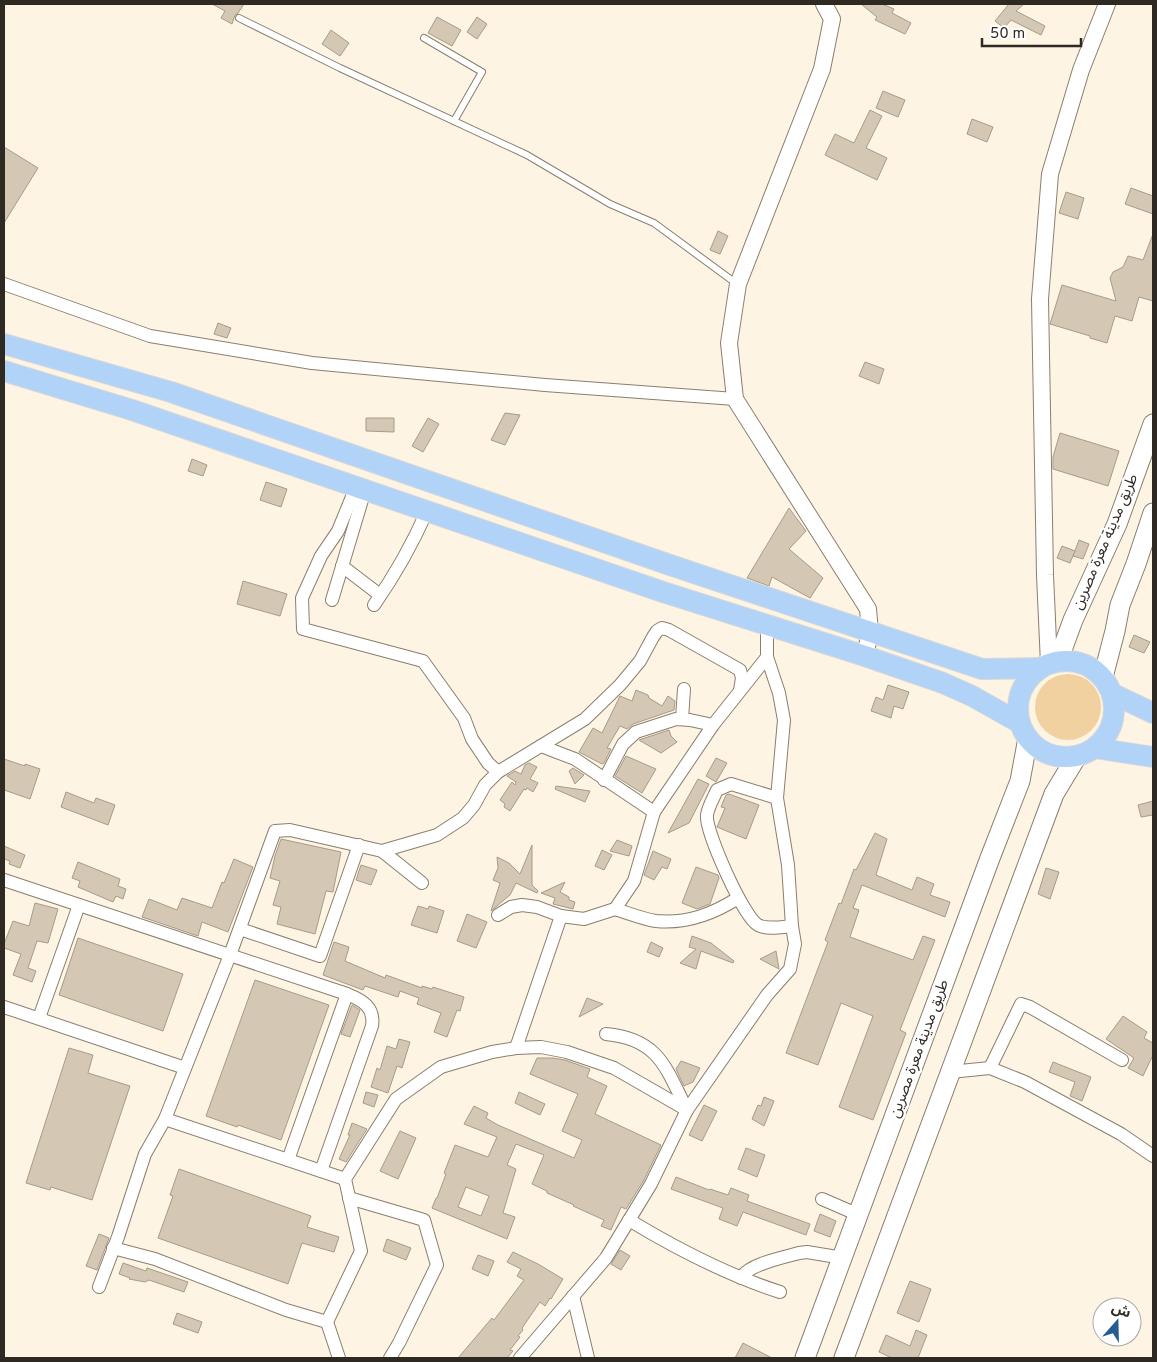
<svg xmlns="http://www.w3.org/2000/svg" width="1157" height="1362" viewBox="0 0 1157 1362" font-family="Overpass,'Noto Sans Arabic',sans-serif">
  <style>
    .green { fill: #f1d19f }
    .building { fill: #d4c8b4; stroke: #a79b89; fill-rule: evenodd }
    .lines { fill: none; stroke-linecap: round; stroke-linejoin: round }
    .service-casing { stroke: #8a7f6d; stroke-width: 8 }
    .minor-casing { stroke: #8a7f6d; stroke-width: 14 }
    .tertiary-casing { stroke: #8a7f6d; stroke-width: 18 }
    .secondary-casing { stroke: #8a7f6d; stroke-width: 21 }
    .primary-casing { stroke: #d9d8d7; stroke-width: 22 }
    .service { stroke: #fff; stroke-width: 6 }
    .minor { stroke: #fff; stroke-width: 12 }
    .tertiary { stroke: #fff; stroke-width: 16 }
    .secondary { stroke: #fff; stroke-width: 19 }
    .primary { stroke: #b1d3f7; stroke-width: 20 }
    .labels { text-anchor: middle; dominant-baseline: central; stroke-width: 5; stroke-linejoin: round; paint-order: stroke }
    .street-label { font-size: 15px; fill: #2e2921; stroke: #fff }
  </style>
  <rect width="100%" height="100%" fill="#fef4e4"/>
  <circle class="green" cx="1068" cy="707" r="33"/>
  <g class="building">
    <polygon points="212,4 244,4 238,13 235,15 232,24 221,18 225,11"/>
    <polygon points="861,4 882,4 894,9 892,13 911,23 905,34 875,20 877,17"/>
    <polygon points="1009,4 1024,4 1016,11 1045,26 1041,35 1011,20 1004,28 995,21"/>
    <polygon points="437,17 461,30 452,46 428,33"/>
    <polygon points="477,17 487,24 477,39 467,32"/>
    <polygon points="331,30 349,43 340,56 322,44"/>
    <polygon points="883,91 905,100 898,117 876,108"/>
    <polygon points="870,110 882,116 866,148 887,158 877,180 825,155 835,134 854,143"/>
    <polygon points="972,119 993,127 987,142 967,134"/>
    <polygon points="4,147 38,168 4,223"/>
    <polygon points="1131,188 1153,196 1153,214 1125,204"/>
    <polygon points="1066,192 1084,198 1078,219 1059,213"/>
    <polygon points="718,231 728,236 720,254 710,250"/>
    <polygon points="1153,234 1153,301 1139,297 1132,321 1115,316 1107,343 1090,338 1090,336 1050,324 1062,285 1116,301 1110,278 1113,272 1123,267 1128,256 1143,260"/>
    <polygon points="218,323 231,328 227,338 214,334"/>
    <polygon points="865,362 884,369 879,384 859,376"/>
    <polygon points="505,413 520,415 505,445 491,440"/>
    <polygon points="366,418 394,418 394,432 366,431"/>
    <polygon points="428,418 439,424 423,452 412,446"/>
    <polygon points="1060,433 1119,451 1108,486 1053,469 1053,457"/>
    <polygon points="192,459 207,465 203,476 188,471"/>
    <polygon points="266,482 287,489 281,507 260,500"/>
    <polygon points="789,508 806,531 789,549 823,578 810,598 772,577 769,586 747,578"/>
    <polygon points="1079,540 1089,544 1083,559 1073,556"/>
    <polygon points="1062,546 1075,551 1070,563 1057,558"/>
    <polygon points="243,581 287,594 280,616 237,604"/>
    <polygon points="1134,635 1150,642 1144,653 1129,647"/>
    <polygon points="888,685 909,692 903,709 894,706 891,718 871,711 876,697 883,700"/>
    <polygon points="636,690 648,695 649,698 662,706 668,696 675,701 674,710 633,724 627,729 620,726 607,748 611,749 604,763 602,764 579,752 593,728 602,733 620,696 632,701"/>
    <polygon points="669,730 671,736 677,742 661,753 639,740"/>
    <polygon points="626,756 656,769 642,793 615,776"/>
    <polygon points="716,758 727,763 716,782 706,776"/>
    <polygon points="4,759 25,766 25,764 40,769 30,799 4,790"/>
    <polygon points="529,763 537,767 530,779 538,783 533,792 527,788 526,790 524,789 510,811 504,807 505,804 500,800 512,782 515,785 516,782 507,776 515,771 521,774 525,765"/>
    <polygon points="573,768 584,775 575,784 569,771"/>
    <polygon points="698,779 709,784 689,823 668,833"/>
    <polygon points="556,786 590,791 585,802 555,789"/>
    <polygon points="66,792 94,803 96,798 115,805 108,825 61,807"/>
    <polygon points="729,794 759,805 746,839 717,827 725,808 721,807 726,795"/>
    <polygon points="1153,801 1153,815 1141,817 1138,805"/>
    <polygon points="875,833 887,839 876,875 912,890 917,877 934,884 930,895 950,902 945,917 862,885 853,908 859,910 850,937 913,960 923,936 935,940 900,1030 906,1033 873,1120 839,1107 873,1016 841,1003 818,1065 786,1053 828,942 825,940 839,903 841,904 854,869 856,870"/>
    <polygon points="281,839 341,852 333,892 326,891 315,934 277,924 281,907 273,905 280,881 270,878 275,856"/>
    <polygon points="617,840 632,846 629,856 610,851"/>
    <polygon points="532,845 532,885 538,891 537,893 516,883 510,895 491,911 500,883 493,880 498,868 497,857 509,863 520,874"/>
    <polygon points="4,846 25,855 20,868 9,864 10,861 4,859"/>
    <polygon points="602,850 612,855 604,870 595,866"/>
    <polygon points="653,851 671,859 667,869 662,867 654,880 644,875"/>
    <polygon points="234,859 253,867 228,932 202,922 198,936 142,917 149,899 177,910 182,898 212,908 222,882 224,883"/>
    <polygon points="78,862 120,879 118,886 126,889 123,899 116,896 113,902 78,887 80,881 72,878"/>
    <polygon points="361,865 377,870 371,885 356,880"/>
    <polygon points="696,867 718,875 719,878 710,904 697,909 682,903"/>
    <polygon points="1046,868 1059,872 1050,899 1038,894"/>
    <polygon points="565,882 560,892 569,897 569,900 575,902 573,909 553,904 555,898 541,893"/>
    <polygon points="35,903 58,909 48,943 37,941 28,968 36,971 32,982 13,975 21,954 4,948 4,944 13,921 29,926"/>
    <polygon points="418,906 428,909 429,906 444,911 437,933 411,925"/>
    <polygon points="467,914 487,922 476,948 457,941"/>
    <polygon points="692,936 711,943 734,961 733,963 701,951 696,969 680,963 696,949 689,947"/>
    <polygon points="78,938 183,974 163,1031 59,995"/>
    <polygon points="334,942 349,947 345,961 385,978 386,975 422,988 422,986 432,989 433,987 464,997 460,1011 457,1010 447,1037 434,1032 441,1013 417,1004 419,998 400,991 398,997 365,986 363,990 323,975"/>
    <polygon points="651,942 663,948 659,957 647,952"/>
    <polygon points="776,951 779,969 760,959"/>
    <polygon points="255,980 329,1005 281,1140 238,1125 237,1127 206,1116"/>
    <polygon points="587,998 603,1004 579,1017"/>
    <polygon points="352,1005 360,1010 350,1037 341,1034"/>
    <polygon points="1123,1016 1147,1032 1144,1038 1153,1043 1153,1055 1143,1076 1128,1068 1134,1058 1106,1039"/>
    <polygon points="399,1039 410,1042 402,1068 397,1066 388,1093 371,1087 377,1068 380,1070 387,1046 396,1049"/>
    <polygon points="69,1048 93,1055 88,1073 130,1086 92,1200 51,1187 50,1190 26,1183"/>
    <path d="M537 1058H553L565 1060 590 1069 587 1077 607 1086 595 1114 661 1145 644 1180 626 1209 621 1207 611 1230 601 1226 604 1220 573 1206 574 1205 547 1193V1191L532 1184 544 1155 516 1144 507 1165 516 1169 503 1213 515 1217 507 1239 432 1208 436 1198H437L446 1174 444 1173 455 1145 488 1157 497 1137 464 1124 474 1106 488 1113 486 1118 498 1125 574 1158 582 1140 562 1131 578 1094 530 1074ZM466 1187 489 1196 481 1216 458 1207Z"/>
    <polygon points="681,1061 700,1068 693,1082 684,1086 676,1069"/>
    <polygon points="1053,1062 1091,1077 1082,1101 1070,1096 1075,1082 1049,1072"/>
    <polygon points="366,1092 378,1095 374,1107 363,1103"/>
    <polygon points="519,1092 545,1104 540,1115 515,1103"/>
    <polygon points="764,1097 774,1101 764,1126 752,1119 758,1105 761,1106"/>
    <polygon points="704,1105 717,1111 702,1141 689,1135"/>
    <polygon points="352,1123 367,1129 346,1162 339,1159 350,1135 348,1135"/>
    <polygon points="400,1131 416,1138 398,1179 380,1171"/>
    <polygon points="746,1148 765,1155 757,1177 738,1169"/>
    <polygon points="179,1169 311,1216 307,1227 339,1237 334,1252 302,1243 288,1284 158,1238 173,1196 170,1195"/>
    <polygon points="676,1177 709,1190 710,1189 728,1195 731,1188 749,1195 747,1201 810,1224 806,1235 743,1212 737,1226 719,1219 723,1208 671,1189"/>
    <polygon points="820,1214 836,1221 830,1237 814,1231"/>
    <polygon points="99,1234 109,1238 97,1270 86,1266"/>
    <polygon points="387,1239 411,1248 406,1260 383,1251"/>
    <polygon points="620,1250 630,1256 621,1270 611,1264"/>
    <polygon points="513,1252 538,1264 563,1279 551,1299 550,1298 545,1306 540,1302 522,1328 523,1330 518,1336 520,1337 510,1350 513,1351 507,1358 458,1358 492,1318 494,1320 524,1280 517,1276 521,1269 507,1262"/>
    <polygon points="478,1255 494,1261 488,1276 472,1269"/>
    <polygon points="123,1263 146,1271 147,1268 188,1282 184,1292 149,1280 145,1282 129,1279 130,1278 119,1274"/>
    <polygon points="910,1281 931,1289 919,1322 897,1313"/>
    <polygon points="177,1313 202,1322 198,1333 173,1324"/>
    <polygon points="916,1330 927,1335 918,1358 892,1358 879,1352 886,1335 910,1346"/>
    <polygon points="743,1343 772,1358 735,1358"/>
  </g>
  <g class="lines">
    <defs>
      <g id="service">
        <polyline points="239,18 340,68 527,155 610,204 654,223 737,284"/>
        <polyline points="424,38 482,72 454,121"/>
      </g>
      <g id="minor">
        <polyline points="4,284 150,336 312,363 545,385 735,399"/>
        <polyline points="342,566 380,595"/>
        <polyline points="332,600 365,490"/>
        <path d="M374 605C395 575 412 545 427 511"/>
        <polyline points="682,719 684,689"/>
        <polyline points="541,746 575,759 654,812"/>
        <polyline points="498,772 585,719 620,685 640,661 653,637 657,631 662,628 669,630 740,670 742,678 740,690"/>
        <polyline points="604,780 623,744 636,732 676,719 690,720 713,725"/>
        <path d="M777 798 731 784 717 790C714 797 708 807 707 815 705 831 744 918 758 925 768 930 781 927 792 926"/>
        <polyline points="382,851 422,883"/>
        <path d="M4 880 347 994C362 1000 375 1007 372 1026L321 1171"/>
        <path d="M615 909C628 913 643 919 656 921 687 924 713 914 738 898"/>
        <polyline points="498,915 511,907 522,905 537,907 561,916 584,919 615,909 634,881 654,812 713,725 767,657"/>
        <polyline points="240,929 320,956 359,845"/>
        <polyline points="4,1007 185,1068"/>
        <polyline points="39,1018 79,905"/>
        <path d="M606 1034C659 1039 666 1068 687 1110"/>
        <polyline points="516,1048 561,916"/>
        <polyline points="990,1068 1021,1004 1030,1007 1122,1060"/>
        <polyline points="950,1072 990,1068 1025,1082 1121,1134 1153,1156"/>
        <polyline points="165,1119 345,1179"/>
        <polyline points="288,1160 347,994"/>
        <polyline points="349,1198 424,1220 437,1265 399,1343 390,1358"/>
        <polyline points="822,1199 859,1215"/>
        <path d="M629 1220C677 1249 727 1275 780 1292"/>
        <polyline points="113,1248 155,1259 286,1310 327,1322"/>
        <path d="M741 1278C748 1264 785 1257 799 1253L807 1252 843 1258"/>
        <polyline points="99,1287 118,1237 145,1154 165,1119 230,955 275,831 290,830 382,851 437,835 463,818 474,805 485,785 498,772 488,763 472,739 464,718 423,661 303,629 302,598 321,556 338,531 356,487"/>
        <polyline points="573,1296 588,1358"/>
        <polyline points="339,1358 327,1322 361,1251 345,1179 396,1099 441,1067 492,1052 516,1048 541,1047 567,1052 614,1068 687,1110"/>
        <polyline points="520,1358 606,1258 651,1184 687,1110 767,995 790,969 795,944 792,926 788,865 777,798 784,720 779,693 767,657 767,626"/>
      </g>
      <g id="tertiary">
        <polyline points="824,4 832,19 822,69 738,284 729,343 735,399 868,609 870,632 865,656"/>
        <polyline points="1049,664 1045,575 1040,299 1050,174 1081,70 1107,4"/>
      </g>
      <g id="secondary">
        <polyline points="1058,661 1073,620 1117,524 1153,424"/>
        <polyline points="1103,677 1115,631 1120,605 1136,564 1153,513"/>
        <polyline points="805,1358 990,858 1020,781 1028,738"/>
        <polyline points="844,1358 1054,794 1077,756"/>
      </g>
      <g id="primary">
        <polyline points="4,344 171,392 673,566 982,669 1040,668"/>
        <polyline points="4,371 132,410 663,592 865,656 943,683 972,696 1020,723"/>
        <circle cx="1066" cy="709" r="48"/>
        <polyline points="1113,694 1153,713"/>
        <polyline points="1095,748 1153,757"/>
      </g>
    </defs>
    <use href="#service" class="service-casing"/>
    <use href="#minor" class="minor-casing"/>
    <use href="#tertiary" class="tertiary-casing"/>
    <use href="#secondary" class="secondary-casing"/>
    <use href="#primary" class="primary-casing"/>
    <use href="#service" class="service"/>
    <use href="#minor" class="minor"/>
    <use href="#tertiary" class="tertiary"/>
    <use href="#secondary" class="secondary"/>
    <use href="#primary" class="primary"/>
  </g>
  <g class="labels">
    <g class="street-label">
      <text transform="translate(1106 542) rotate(-67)">طريق مدينة معرة مصرين</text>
      <text transform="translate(920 1049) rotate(-70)">طريق مدينة معرة مصرين</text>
    </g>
  </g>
  <rect width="1157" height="1362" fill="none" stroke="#2e2921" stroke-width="10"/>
  <g transform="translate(1117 1322) rotate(20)"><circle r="24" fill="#ffffff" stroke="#aba9a6"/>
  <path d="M0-4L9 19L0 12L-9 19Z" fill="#235d94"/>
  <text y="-8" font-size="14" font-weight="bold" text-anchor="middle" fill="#2e2921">ش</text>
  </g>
  <path d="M982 38v8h99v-8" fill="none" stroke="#2e2921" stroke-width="2.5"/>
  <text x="990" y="38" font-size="15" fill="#2e2921" stroke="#ffffff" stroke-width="4" paint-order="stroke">50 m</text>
</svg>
